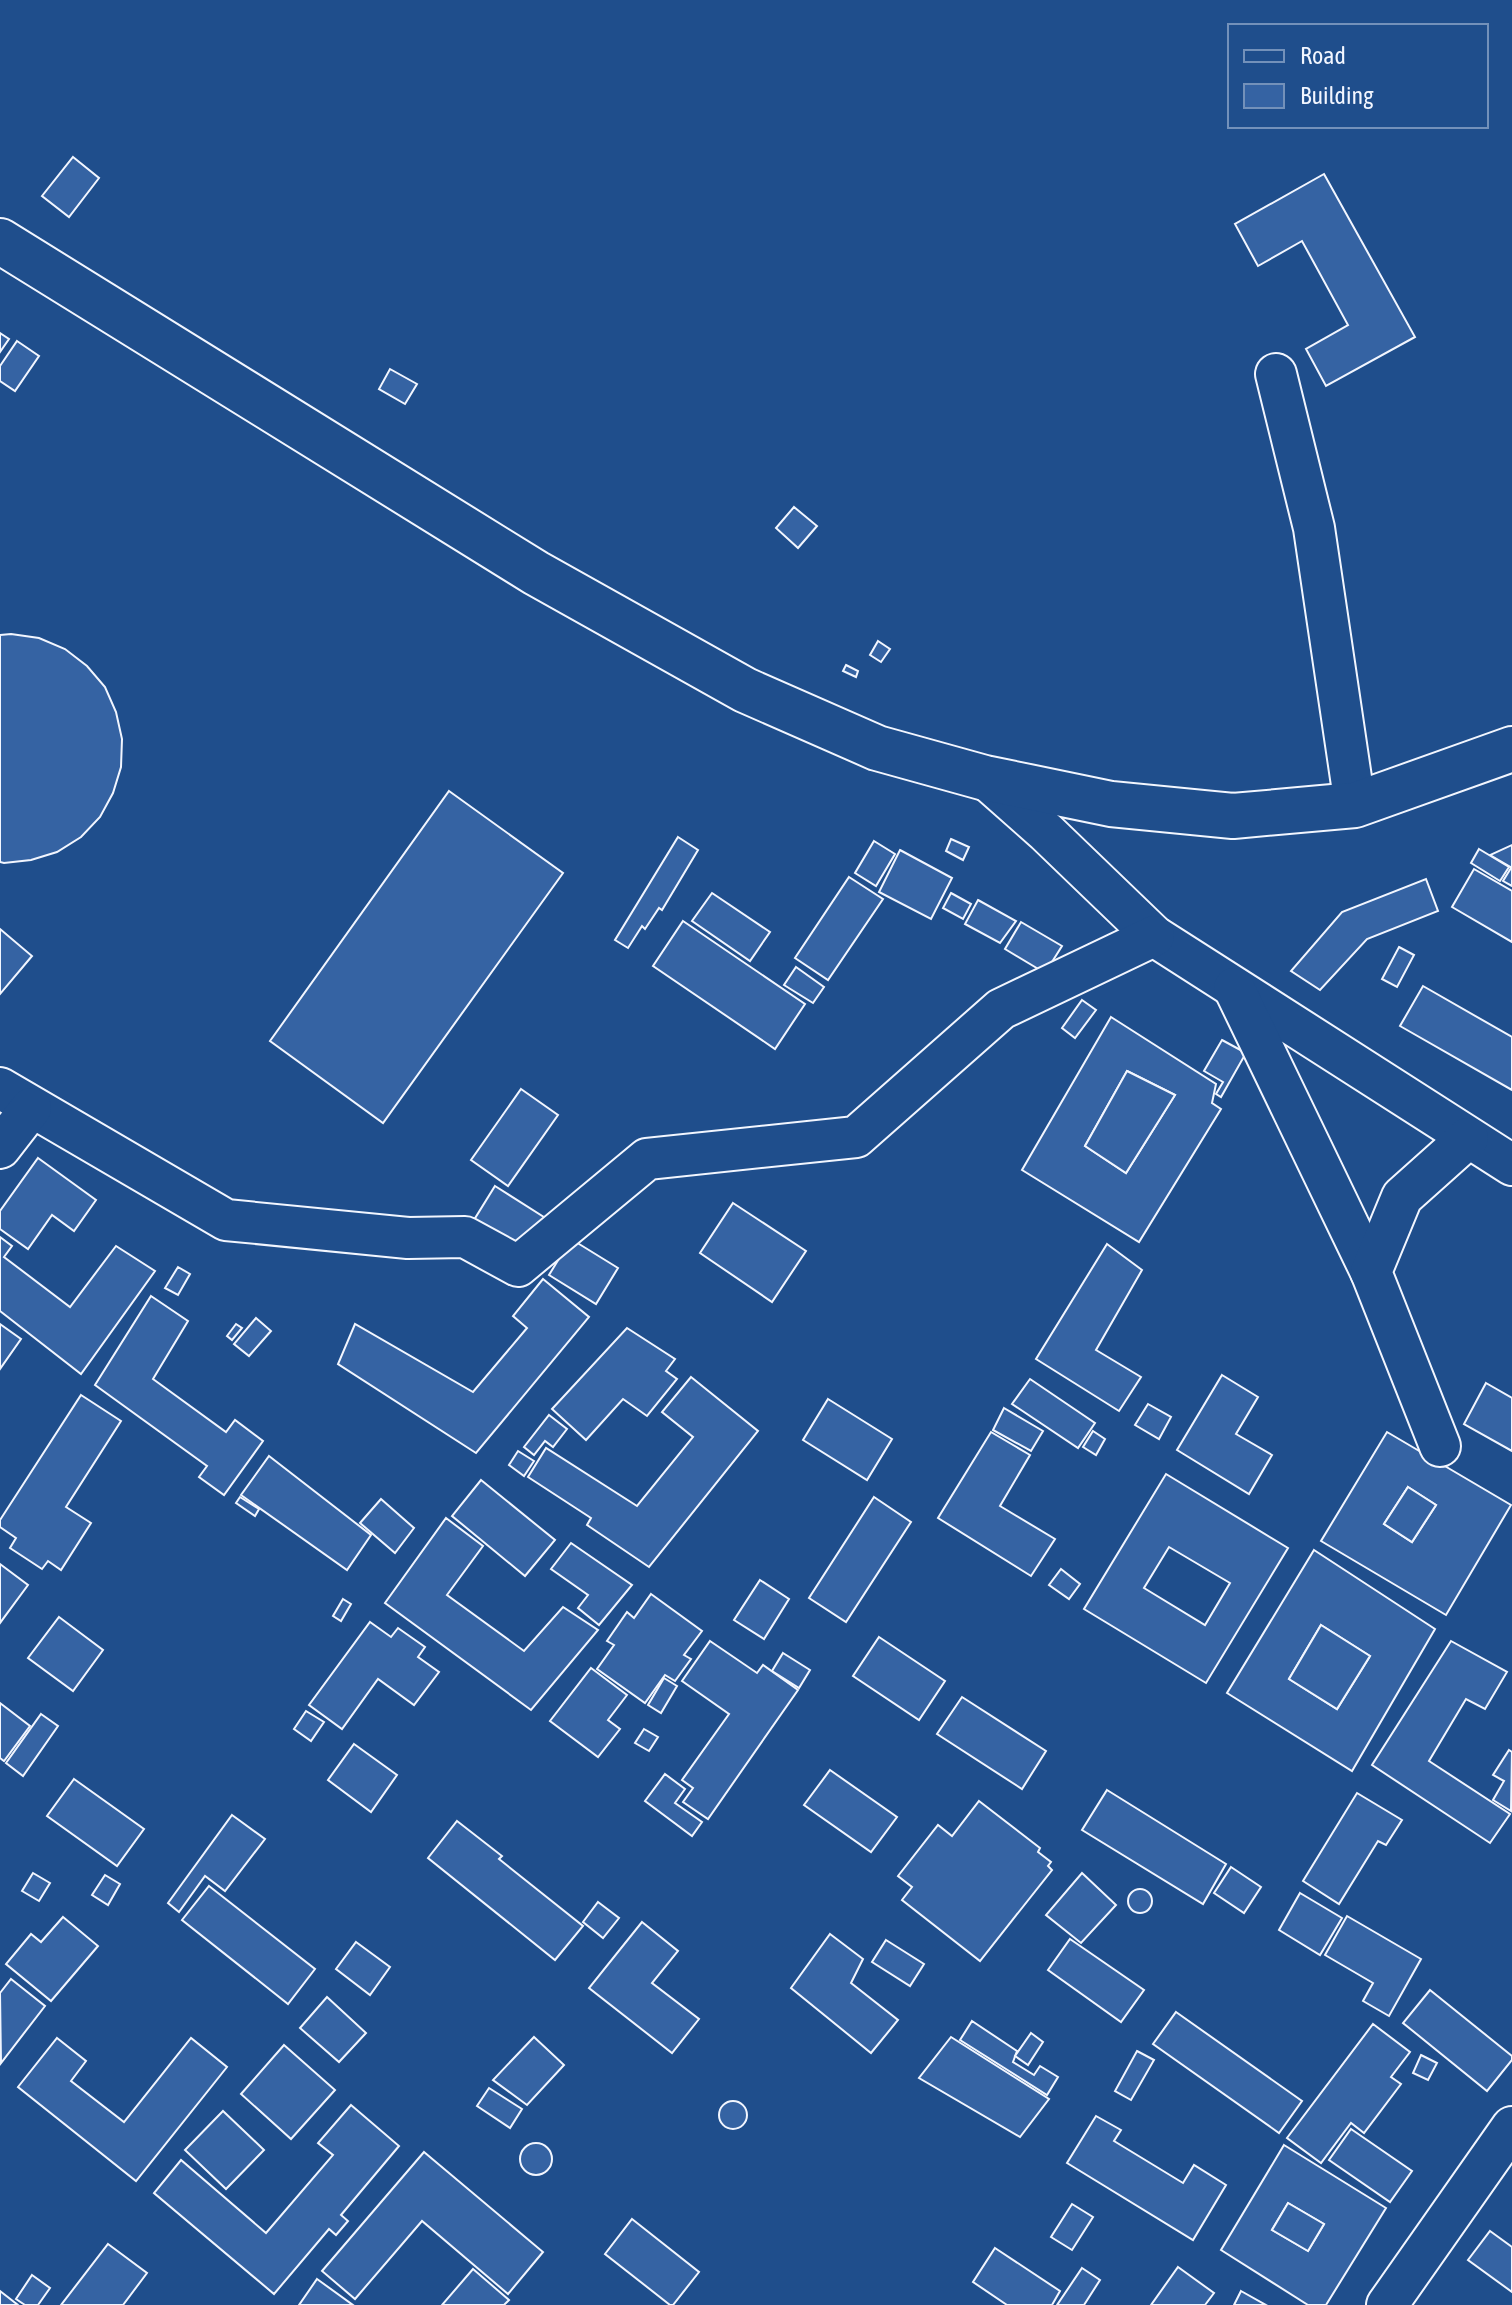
<svg xmlns="http://www.w3.org/2000/svg" width="1512" height="2305" viewBox="0 0 1512 2305" font-family="'Asap Condensed',sans-serif">
  <style>
    .building { fill: #3563a3; stroke: #f2f6ff; stroke-width: 2; fill-rule: evenodd }
    .lines { fill: none; stroke-linecap: round; stroke-linejoin: round }
    .street-casing { stroke: #f2f6ff; stroke-width: 44 }
    .highway-casing { stroke: #f2f6ff; stroke-width: 48 }
    .street { stroke: #1f4e8c; stroke-width: 40 }
    .highway { stroke: #1f4e8c; stroke-width: 44 }
  </style>
  <rect width="100%" height="100%" fill="#1f4e8c"/>
  <g class="building">
    <polygon points="73,157 99,178 69,217 42,196"/>
    <polygon points="1324,174 1415,337 1326,386 1306,349 1348,325 1302,241 1258,266 1235,224"/>
    <polygon points="0,333 9,339 0,352"/>
    <polygon points="17,341 39,356 15,391 0,381 0,366"/>
    <polygon points="390,369 417,384 405,404 379,389"/>
    <polygon points="794,507 817,526 798,548 776,528"/>
    <polygon points="11,634 39,638 65,649 87,666 105,687 116,712 122,739 121,767 113,793 100,817 81,837 57,852 31,860 4,863 0,862 0,635"/>
    <polygon points="878,641 890,649 881,662 870,655"/>
    <polygon points="846,665 858,671 856,677 843,671"/>
    <polygon points="449,791 563,873 383,1123 270,1041"/>
    <polygon points="678,837 698,850 662,910 659,908 645,929 642,926 628,948 615,940"/>
    <polygon points="951,839 969,847 963,860 946,851"/>
    <polygon points="874,841 895,854 876,886 855,873"/>
    <polygon points="1512,845 1512,868 1490,855"/>
    <polygon points="1479,849 1509,867 1500,881 1471,863"/>
    <polygon points="900,850 952,878 931,919 879,892"/>
    <polygon points="1511,868 1512,869 1512,886 1503,881"/>
    <polygon points="1474,869 1512,891 1512,942 1452,907"/>
    <polygon points="849,877 883,899 828,980 795,958"/>
    <polygon points="1426,879 1438,911 1367,939 1320,990 1291,971 1342,912"/>
    <polygon points="712,893 770,932 750,961 692,921"/>
    <polygon points="951,893 971,904 963,919 943,908"/>
    <polygon points="978,900 1016,921 1000,943 965,924"/>
    <polygon points="683,921 805,1004 775,1049 653,966"/>
    <polygon points="1021,922 1062,946 1045,973 1005,949"/>
    <polygon points="0,929 32,956 0,994"/>
    <polygon points="1399,947 1414,955 1397,987 1382,979"/>
    <polygon points="796,967 824,987 813,1003 784,985"/>
    <polygon points="1423,986 1512,1037 1512,1090 1400,1026"/>
    <polygon points="1082,1000 1096,1010 1075,1038 1062,1028"/>
    <path d="M1111 1017 1216 1084 1212 1103 1221 1109 1139 1242 1022 1170ZM1127 1071 1175 1095 1126 1173 1085 1146Z"/>
    <polygon points="1222,1040 1246,1053 1221,1097 1216,1094 1223,1082 1204,1071"/>
    <polygon points="1127,1071 1175,1095 1126,1173 1085,1146"/>
    <polygon points="521,1089 558,1115 508,1186 471,1160"/>
    <polygon points="38,1158 96,1200 74,1231 52,1215 28,1249 0,1229 0,1211"/>
    <polygon points="495,1186 547,1219 521,1261 469,1228"/>
    <polygon points="733,1203 806,1251 772,1302 700,1253"/>
    <polygon points="0,1237 12,1246 4,1257 70,1307 116,1246 155,1271 81,1374 0,1311"/>
    <polygon points="571,1239 618,1268 596,1304 549,1275"/>
    <polygon points="1107,1244 1142,1270 1096,1350 1141,1377 1119,1411 1036,1359"/>
    <polygon points="178,1267 190,1274 178,1295 165,1288"/>
    <polygon points="543,1279 589,1317 476,1453 338,1364 355,1324 473,1392 527,1328 513,1316"/>
    <polygon points="151,1296 188,1321 153,1379 226,1432 235,1420 263,1441 224,1495 199,1477 207,1466 95,1385"/>
    <polygon points="256,1318 271,1331 249,1356 234,1344"/>
    <polygon points="0,1324 21,1339 0,1369"/>
    <polygon points="236,1324 242,1328 232,1340 227,1336"/>
    <polygon points="627,1328 675,1359 666,1371 677,1379 647,1416 623,1399 586,1440 552,1409"/>
    <polygon points="1222,1375 1258,1397 1236,1434 1272,1455 1249,1494 1177,1450"/>
    <polygon points="691,1377 758,1431 649,1567 587,1525 591,1518 528,1477 546,1448 637,1506 693,1437 662,1412"/>
    <polygon points="1030,1379 1095,1423 1078,1448 1012,1404"/>
    <polygon points="1486,1383 1512,1398 1512,1451 1464,1424"/>
    <polygon points="81,1395 121,1421 66,1507 91,1523 61,1570 48,1561 42,1569 10,1548 16,1538 0,1527 0,1520"/>
    <polygon points="828,1399 892,1439 867,1480 803,1440"/>
    <polygon points="1148,1404 1171,1417 1159,1439 1135,1425"/>
    <polygon points="1004,1408 1043,1431 1031,1451 993,1430"/>
    <polygon points="549,1415 567,1429 553,1447 545,1441 534,1455 524,1447"/>
    <polygon points="1093,1431 1105,1439 1096,1455 1083,1447"/>
    <polygon points="991,1432 1030,1455 1000,1506 1055,1539 1031,1576 938,1518"/>
    <path d="M1387 1432 1511 1505 1446 1615 1321 1541ZM1408 1487 1436 1505 1412 1542 1384 1524Z"/>
    <polygon points="518,1451 534,1461 524,1476 509,1465"/>
    <polygon points="269,1456 371,1535 347,1570 241,1495"/>
    <path d="M1166 1474 1288 1548 1206 1683 1084 1609ZM1169 1547 1230 1583 1205 1625 1144 1588Z"/>
    <polygon points="481,1480 555,1540 525,1576 452,1516"/>
    <polygon points="1408,1487 1436,1505 1412,1542 1384,1524"/>
    <polygon points="240,1497 259,1509 255,1516 236,1503"/>
    <polygon points="874,1497 911,1522 846,1622 809,1598"/>
    <polygon points="381,1499 414,1528 395,1553 360,1523"/>
    <polygon points="446,1518 483,1546 447,1595 524,1651 563,1607 598,1630 531,1710 385,1603"/>
    <polygon points="571,1543 632,1585 599,1625 578,1608 588,1595 551,1569"/>
    <path d="M1314 1550 1435 1629 1352 1771 1227 1693ZM1321 1625 1370 1656 1337 1709 1289 1679Z"/>
    <polygon points="0,1564 28,1585 0,1623"/>
    <polygon points="1061,1569 1080,1584 1069,1599 1049,1585"/>
    <polygon points="760,1580 789,1599 764,1639 734,1620"/>
    <polygon points="651,1594 702,1631 684,1655 691,1659 675,1681 665,1675 645,1703 597,1669 614,1645 607,1641 627,1612 634,1618"/>
    <polygon points="343,1599 351,1604 341,1621 333,1616"/>
    <polygon points="59,1617 103,1650 73,1691 28,1658"/>
    <polygon points="370,1622 391,1637 398,1628 425,1647 418,1657 439,1672 414,1705 378,1679 342,1729 309,1705"/>
    <polygon points="1321,1625 1370,1656 1337,1709 1289,1679"/>
    <polygon points="879,1637 945,1681 919,1720 853,1676"/>
    <polygon points="710,1641 757,1673 763,1665 798,1690 708,1819 683,1802 693,1788 682,1780 729,1714 682,1681"/>
    <polygon points="1451,1641 1507,1672 1485,1709 1466,1699 1429,1761 1510,1814 1490,1843 1372,1765"/>
    <polygon points="783,1653 810,1670 799,1688 772,1671"/>
    <polygon points="591,1668 627,1695 608,1720 620,1729 598,1757 550,1721"/>
    <polygon points="664,1678 677,1686 661,1713 648,1705"/>
    <polygon points="962,1697 1046,1751 1022,1789 937,1734"/>
    <polygon points="0,1703 30,1726 4,1761 0,1758"/>
    <polygon points="306,1711 324,1722 311,1741 294,1729"/>
    <polygon points="41,1714 58,1726 23,1776 6,1763"/>
    <polygon points="644,1729 658,1737 649,1751 635,1743"/>
    <polygon points="354,1744 397,1775 371,1812 328,1780"/>
    <polygon points="1509,1750 1512,1752 1511,1811 1493,1800 1504,1781 1493,1775"/>
    <polygon points="830,1770 897,1817 871,1852 804,1805"/>
    <polygon points="665,1774 685,1789 675,1803 702,1822 692,1836 645,1801"/>
    <polygon points="74,1779 144,1829 117,1866 47,1816"/>
    <polygon points="1107,1790 1226,1864 1203,1904 1082,1830"/>
    <polygon points="1357,1793 1402,1820 1386,1845 1378,1841 1339,1904 1303,1881"/>
    <polygon points="979,1801 1040,1848 1038,1852 1051,1862 1048,1866 1052,1870 980,1961 902,1900 912,1887 898,1876 938,1825 952,1836"/>
    <polygon points="232,1815 265,1839 225,1891 205,1876 179,1912 168,1903"/>
    <polygon points="457,1821 502,1856 499,1859 583,1926 555,1960 428,1858"/>
    <polygon points="1231,1867 1261,1887 1244,1913 1214,1893"/>
    <polygon points="33,1873 50,1883 39,1901 22,1891"/>
    <polygon points="1082,1873 1116,1905 1081,1943 1046,1915"/>
    <polygon points="105,1875 120,1884 108,1905 92,1895"/>
    <polygon points="209,1886 315,1969 288,2004 182,1920"/>
    <circle cx="1140" cy="1901" r="12"/>
    <polygon points="1300,1893 1342,1918 1320,1955 1279,1930"/>
    <polygon points="598,1902 619,1918 603,1938 583,1922"/>
    <polygon points="1347,1916 1421,1959 1389,2016 1363,2001 1373,1983 1325,1955"/>
    <polygon points="63,1917 98,1946 51,2001 6,1964 31,1934 41,1942"/>
    <polygon points="642,1922 678,1951 652,1983 699,2019 672,2053 589,1988"/>
    <polygon points="830,1934 863,1959 851,1983 898,2020 871,2053 791,1988"/>
    <polygon points="1070,1939 1144,1990 1121,2022 1048,1970"/>
    <polygon points="886,1940 924,1964 910,1986 872,1962"/>
    <polygon points="356,1942 390,1967 370,1995 336,1969"/>
    <polygon points="11,1979 45,2006 1,2063 0,1993"/>
    <polygon points="1430,1990 1512,2056 1512,2060 1487,2091 1403,2023"/>
    <polygon points="327,1997 366,2033 339,2062 300,2028"/>
    <polygon points="1176,2012 1302,2101 1279,2133 1153,2044"/>
    <polygon points="972,2021 1017,2051 1013,2062 1034,2075 1040,2066 1058,2077 1047,2095 960,2040"/>
    <polygon points="1373,2024 1410,2052 1391,2077 1401,2084 1364,2133 1351,2123 1321,2163 1287,2138"/>
    <polygon points="1031,2033 1043,2042 1028,2065 1015,2056"/>
    <polygon points="534,2037 564,2065 527,2105 493,2080"/>
    <polygon points="951,2037 1049,2099 1020,2137 919,2078"/>
    <polygon points="57,2038 86,2061 71,2081 124,2122 191,2038 227,2067 136,2181 18,2087"/>
    <polygon points="284,2045 335,2090 291,2139 241,2094"/>
    <polygon points="1137,2051 1154,2060 1131,2100 1115,2091"/>
    <polygon points="1421,2055 1437,2063 1428,2080 1413,2073"/>
    <polygon points="489,2088 522,2109 510,2128 477,2106"/>
    <circle cx="733" cy="2115" r="14"/>
    <polygon points="351,2105 399,2146 341,2215 348,2221 336,2235 329,2229 274,2294 154,2193 181,2160 266,2233 333,2155 318,2143"/>
    <polygon points="223,2111 264,2150 226,2189 185,2150"/>
    <polygon points="1096,2116 1121,2130 1114,2141 1183,2183 1194,2165 1226,2185 1193,2240 1067,2163"/>
    <polygon points="1351,2129 1412,2171 1390,2202 1329,2160"/>
    <circle cx="536" cy="2159" r="16"/>
    <path d="M1284 2145 1386 2208 1326 2305H1308L1221 2250ZM1288 2203 1324 2224 1308 2251 1272 2230Z"/>
    <polygon points="424,2152 543,2252 508,2294 422,2221 355,2299 322,2271"/>
    <polygon points="1288,2203 1324,2224 1308,2251 1272,2230"/>
    <polygon points="1072,2204 1093,2217 1072,2250 1051,2237"/>
    <polygon points="632,2219 699,2272 673,2305 670,2305 605,2254"/>
    <polygon points="1490,2231 1512,2247 1512,2292 1468,2260"/>
    <polygon points="108,2244 147,2273 123,2305 61,2305"/>
    <polygon points="995,2248 1060,2291 1052,2305 1007,2305 973,2282"/>
    <polygon points="1178,2267 1214,2293 1205,2305 1151,2305"/>
    <polygon points="1082,2268 1100,2280 1084,2305 1057,2305"/>
    <polygon points="473,2269 509,2300 504,2305 442,2305"/>
    <polygon points="32,2275 50,2288 38,2305 25,2305 16,2299"/>
    <polygon points="317,2279 353,2305 299,2305"/>
    <polygon points="0,2291 18,2305 0,2305"/>
    <polygon points="1241,2291 1266,2305 1234,2305"/>
  </g>
  <g class="lines">
    <defs>
      <g id="street">
        <polyline points="1276,374 1314,528 1355,805"/>
        <polyline points="985,778 1046,832 1154,936 1512,1165"/>
        <polyline points="1234,988 1371,1272"/>
        <polyline points="0,1088 226,1220 408,1238 465,1237 518,1266 647,1159 856,1137 1001,1009 1154,936"/>
        <polyline points="0,1148 31,1108"/>
        <polyline points="1440,1446 1371,1272 1402,1197 1468,1138"/>
        <polyline points="1387,2305 1512,2127"/>
      </g>
      <polyline id="highway" points="0,241 536,573 745,690 877,748 985,778 1111,804 1233,816 1355,805 1512,749"/>
    </defs>
    <use href="#street" class="street-casing"/>
    <use href="#highway" class="highway-casing"/>
    <use href="#street" class="street"/>
    <use href="#highway" class="highway"/>
  </g>
  <rect x="1228" y="24" width="260" height="104" fill="#1f4e8c" stroke="#7391ba" stroke-width="2"/>
  <rect x="1244" y="50" width="40" height="12" fill="#1f4e8c" stroke="#7391ba" stroke-width="2"/>
  <text x="1300" y="64" font-size="24" fill="#f2f6ff">Road</text>
  <rect x="1244" y="84" width="40" height="24" fill="#3563a3" stroke="#7391ba" stroke-width="2"/>
  <text x="1300" y="104" font-size="24" fill="#f2f6ff">Building</text>
</svg>
